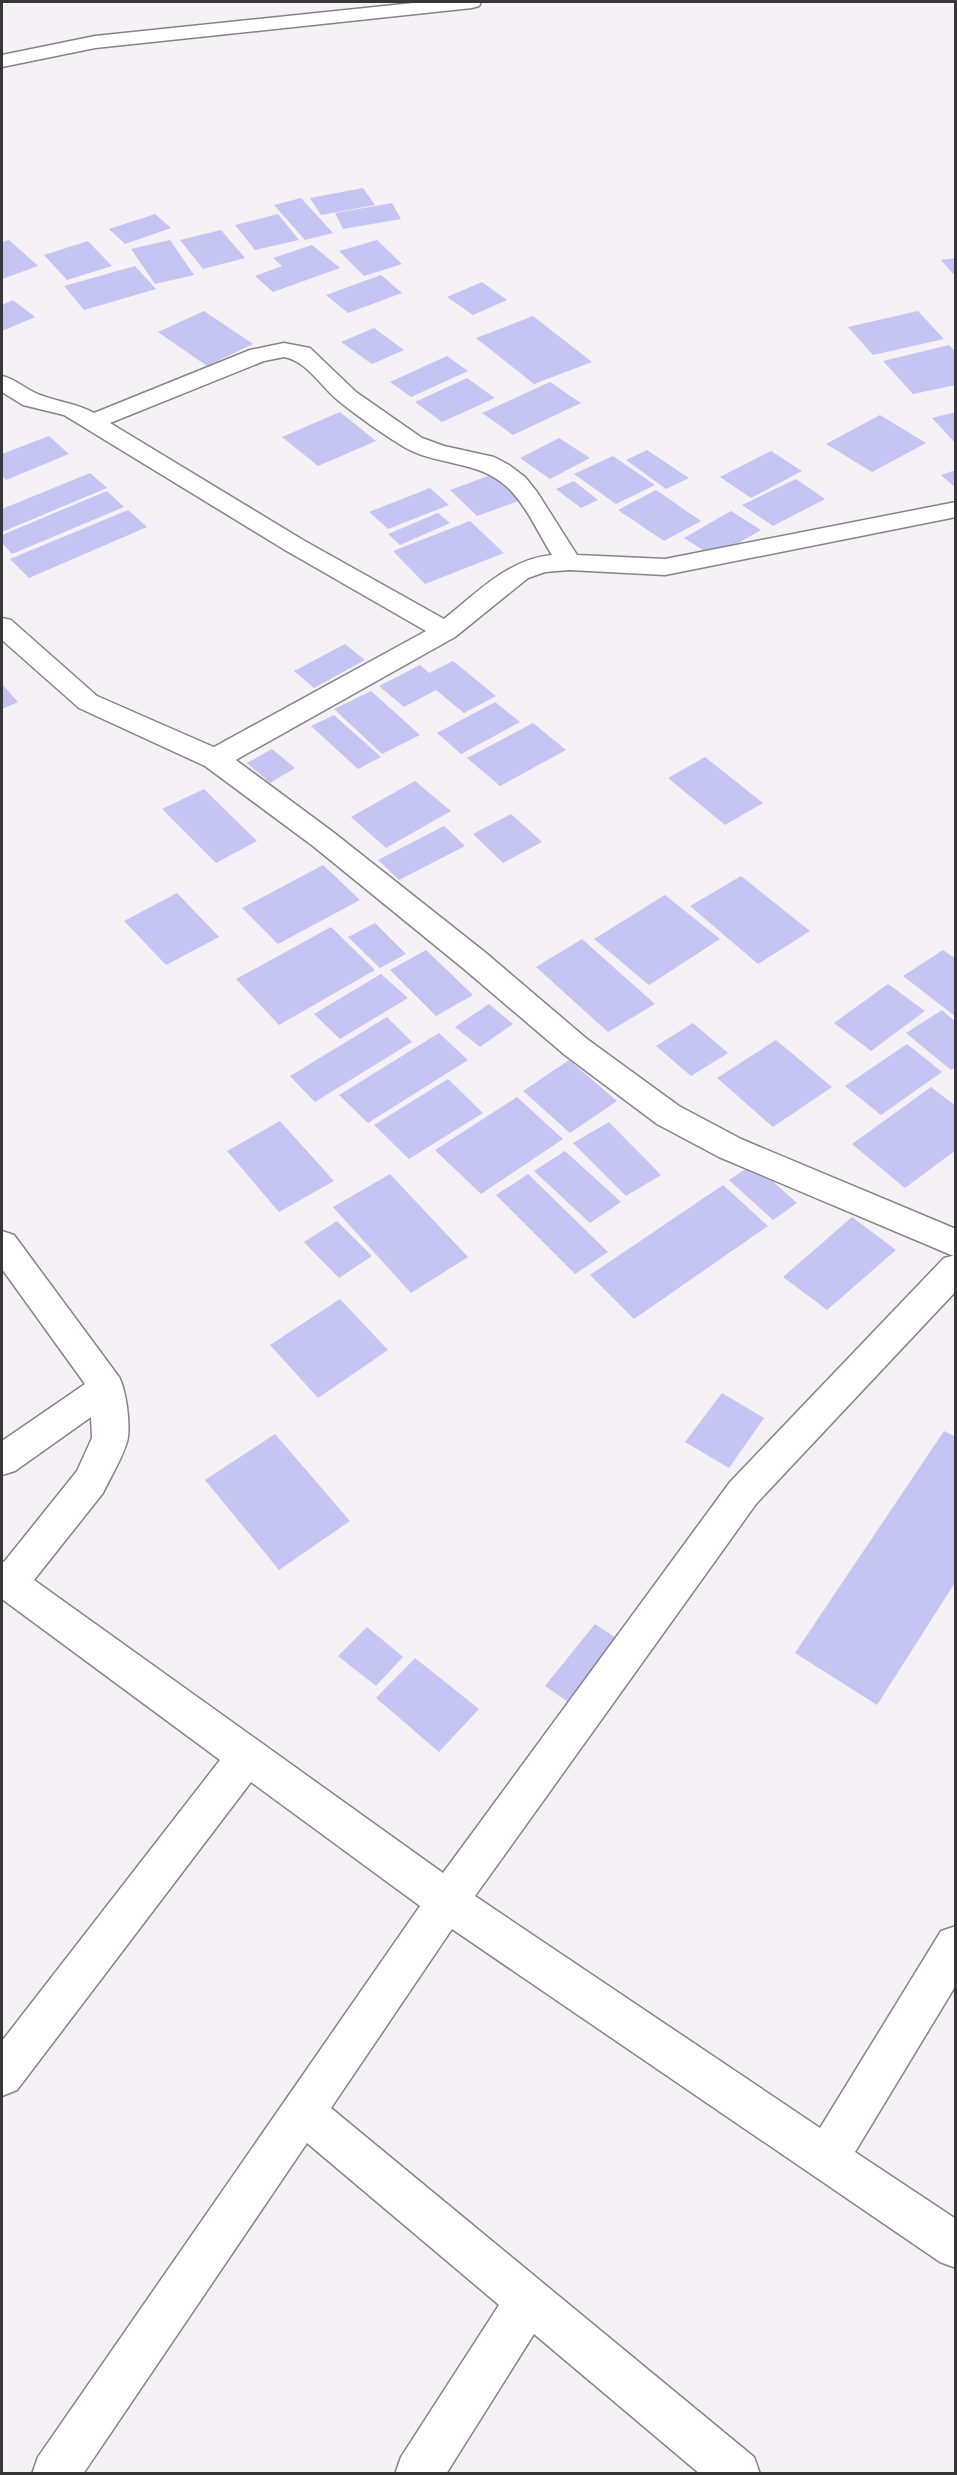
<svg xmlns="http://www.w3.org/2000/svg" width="957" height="2475" viewBox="0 0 957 2475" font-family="'Exo 2',sans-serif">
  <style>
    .building { fill: #c5c5f3 }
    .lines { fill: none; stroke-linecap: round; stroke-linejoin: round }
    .street-casing { stroke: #868387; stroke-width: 3 }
    .secondary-casing { stroke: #868387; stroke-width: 3 }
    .street { fill: #fff; fill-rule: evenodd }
    .secondary { fill: #fff; fill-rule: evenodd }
  </style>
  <rect width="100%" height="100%" fill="#f5f1f6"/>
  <g class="building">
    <polygon points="363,188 375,205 321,215 310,198"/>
    <polygon points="301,198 333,233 305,240 274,205"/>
    <polygon points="392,203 401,219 343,229 335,213"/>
    <polygon points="155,214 171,228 125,244 109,229"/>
    <polygon points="278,214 299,240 255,250 235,225"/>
    <polygon points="221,230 245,258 203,269 180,240"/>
    <polygon points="9,240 38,266 2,279 2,242"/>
    <polygon points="170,240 194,275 155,284 131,249"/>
    <polygon points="377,240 402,264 364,276 339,251"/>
    <polygon points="88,241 112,266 67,280 44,255"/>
    <polygon points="312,245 340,268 273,292 255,276 282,266 273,258"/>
    <polygon points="956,258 956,277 941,260"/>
    <polygon points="135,266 156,289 84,310 64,286"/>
    <polygon points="381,275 402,293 348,313 326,295"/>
    <polygon points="482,282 507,300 473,315 447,297"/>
    <polygon points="13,300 35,317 2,331 2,305"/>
    <polygon points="204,311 253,344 207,366 158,332"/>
    <polygon points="918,311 944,339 873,355 848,327"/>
    <polygon points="533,316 592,362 534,384 476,338"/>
    <polygon points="374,328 404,350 372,364 341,342"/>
    <polygon points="949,345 956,352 956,385 913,394 883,361"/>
    <polygon points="447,356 468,371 411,397 390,382"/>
    <polygon points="467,378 495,398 442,422 415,402"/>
    <polygon points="550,382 581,403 513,435 482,413"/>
    <polygon points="340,412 376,441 318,466 282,437"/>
    <polygon points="956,412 956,444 932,418"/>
    <polygon points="880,415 926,443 872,472 826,444"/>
    <polygon points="49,436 69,454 6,480 2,476 2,454"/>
    <polygon points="559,438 590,458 550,479 520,458"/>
    <polygon points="647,450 689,478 666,489 626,460"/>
    <polygon points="771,451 802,471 751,498 720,477"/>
    <polygon points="613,456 655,485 616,504 574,474"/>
    <polygon points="956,470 956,488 941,475"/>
    <polygon points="90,473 107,488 2,532 2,509"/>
    <polygon points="496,473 524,499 477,516 450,490"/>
    <polygon points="796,479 825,499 773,526 742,505"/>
    <polygon points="574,481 598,500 581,508 556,489"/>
    <polygon points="430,488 449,505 388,529 369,512"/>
    <polygon points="656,490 701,521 664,541 618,510"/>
    <polygon points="107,491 124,507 12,554 2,543 2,535"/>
    <polygon points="128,510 147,527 29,578 10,559"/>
    <polygon points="731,511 761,530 714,557 684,538"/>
    <polygon points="438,513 450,523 400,545 388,534"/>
    <polygon points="470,521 504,553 425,584 393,551"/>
    <polygon points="345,644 365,660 314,688 294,671"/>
    <polygon points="453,661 496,696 464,713 436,690 404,707 379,686 420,665 429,673"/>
    <polygon points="2,684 18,702 2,709"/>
    <polygon points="371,691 420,735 382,754 334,709"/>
    <polygon points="495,702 520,722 461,754 437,733"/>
    <polygon points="334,715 381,757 358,769 311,726"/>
    <polygon points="533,723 566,750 500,786 467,758"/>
    <polygon points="272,749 295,768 270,783 247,763"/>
    <polygon points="705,757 763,803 725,825 668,778"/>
    <polygon points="415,781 451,811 386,848 351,817"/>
    <polygon points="204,789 257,841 216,863 162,809"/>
    <polygon points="511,814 542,842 503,863 473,834"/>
    <polygon points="444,826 465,846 399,880 378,860"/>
    <polygon points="323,865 360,900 278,944 242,908"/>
    <polygon points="741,876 810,931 758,964 690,906"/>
    <polygon points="177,893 219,937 166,965 124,921"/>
    <polygon points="665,895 720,939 649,985 594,939"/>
    <polygon points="375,923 406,954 380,968 348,937"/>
    <polygon points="331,927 375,970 279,1025 236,979"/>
    <polygon points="582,939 655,1004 608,1032 536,967"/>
    <polygon points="426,950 473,995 436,1016 390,970"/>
    <polygon points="943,950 956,959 956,1017 903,976"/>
    <polygon points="381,974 408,998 340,1039 314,1014"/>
    <polygon points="888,984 925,1011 871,1051 834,1023"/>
    <polygon points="489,1004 513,1024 480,1047 455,1027"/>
    <polygon points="942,1010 956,1022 956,1067 951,1070 906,1033"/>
    <polygon points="387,1017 412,1042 315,1102 290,1076"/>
    <polygon points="693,1023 728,1053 691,1076 656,1046"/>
    <polygon points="439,1033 468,1060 368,1123 339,1095"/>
    <polygon points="776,1040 832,1087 773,1127 717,1078"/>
    <polygon points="907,1044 942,1072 881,1115 845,1086"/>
    <polygon points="569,1060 617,1101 570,1133 523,1091"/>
    <polygon points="448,1079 483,1113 409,1159 374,1125"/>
    <polygon points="931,1087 956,1106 956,1150 905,1188 852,1144"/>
    <polygon points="517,1097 563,1139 481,1194 435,1150"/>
    <polygon points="280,1121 334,1181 279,1212 227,1151"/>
    <polygon points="609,1122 661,1175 626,1196 573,1143"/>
    <polygon points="565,1151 621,1202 590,1223 534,1171"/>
    <polygon points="753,1164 797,1203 773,1220 729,1180"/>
    <polygon points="390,1174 468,1257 411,1293 333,1207"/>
    <polygon points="528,1174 608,1252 575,1274 496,1195"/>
    <polygon points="723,1185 768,1226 634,1319 590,1275"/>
    <polygon points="852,1217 896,1250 827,1310 783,1277"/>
    <polygon points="337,1221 372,1256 339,1278 304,1242"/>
    <polygon points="340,1299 388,1350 318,1398 270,1345"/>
    <polygon points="722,1393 764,1418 729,1468 685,1442"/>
    <polygon points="944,1431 956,1437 956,1581 877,1705 795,1653"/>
    <polygon points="275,1434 350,1521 279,1570 205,1480"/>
    <polygon points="595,1624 628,1646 580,1710 545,1686"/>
    <polygon points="367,1627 403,1657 376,1686 338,1656"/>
    <polygon points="415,1658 479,1709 439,1752 376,1698"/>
  </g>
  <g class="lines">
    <defs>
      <g id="street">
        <polygon points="423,2 481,2 479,6 472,8 95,48 2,67 2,55 95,36"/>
        <path d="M284 343 310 348 356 392 422 438 444 446 494 457 509 465 525 477 537 492 577 555 665 559 956 502V517L665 575 569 570 545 572 528 578 455 637 225 766 215 768 205 766 201 759 205 752 426 631 285 550 64 415 23 405 2 392V376C16 379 26 390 40 395 58 402 76 403 94 413L250 350ZM284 357C307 361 322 388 340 402 360 418 383 434 404 447 437 466 477 460 506 486 526 504 538 533 552 555 508 559 477 593 444 619L303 540 110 423 264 361Z"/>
        <path d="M2 1231 14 1235 119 1377C126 1390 130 1421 128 1437 126 1452 110 1478 103 1493L34 1580 443 1873 730 1482 944 1258 956 1255V1291L756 1504 475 1896 820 2128 941 1931 956 1926V1985L855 2152 956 2219V2268L940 2262 452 1929 331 2108 754 2457 760 2474H700L534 2334 446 2474H395L401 2457 499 2305 307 2143 83 2474H32L38 2457 420 1906 251 1782 17 2090 2 2096V2041L220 1760 2 1599V1561L4 1562 77 1471 92 1438 91 1417 15 1471 2 1475V1441L85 1384 2 1269Z"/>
      </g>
      <polygon id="secondary" points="2,618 11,620 97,696 225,752 333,832 486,953 587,1039 679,1106 741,1139 956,1229 956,1257 719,1157 657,1124 565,1055 464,969 313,846 205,766 79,708 2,640"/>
    </defs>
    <use href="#street" class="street-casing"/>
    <use href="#secondary" class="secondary-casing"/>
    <use href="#street" class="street"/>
    <use href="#secondary" class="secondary"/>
  </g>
  <rect width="957" height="2475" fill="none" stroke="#383738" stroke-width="6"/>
</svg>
